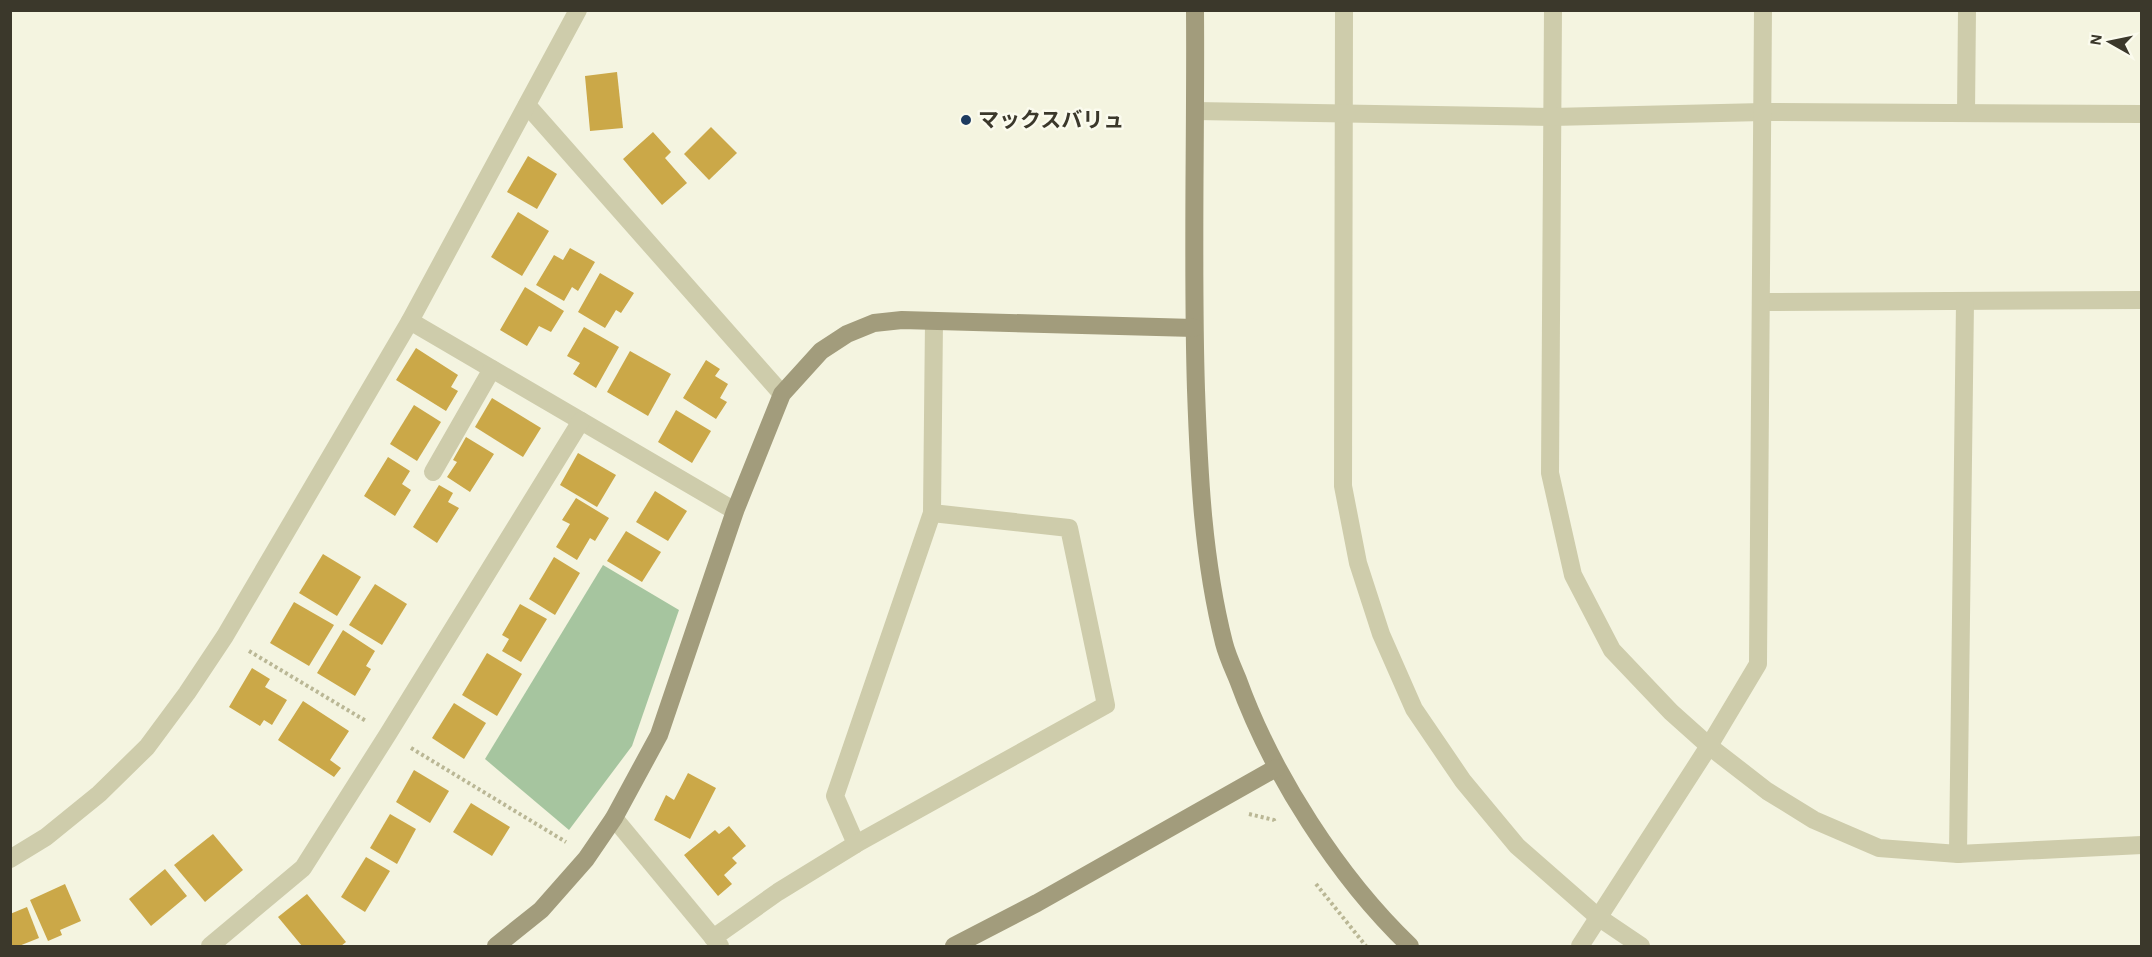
<svg xmlns="http://www.w3.org/2000/svg" width="2152" height="957" viewBox="0 0 2152 957" font-family="'Alegreya Sans','Noto Sans JP',sans-serif">
  <style>
    .green { fill: #a6c59f }
    .building { fill: #cba848 }
    .lines { fill: none; stroke-linecap: round; stroke-linejoin: round }
    .path { stroke: #bab795; stroke-width: 4; stroke-dasharray: 3 3; stroke-linecap: butt }
    .street { stroke: #ceccab; stroke-width: 18 }
    .secondary { stroke: #a29c7c; stroke-width: 18 }
    .poi-dot { fill: #1d3b60; stroke: #fbfbee; stroke-width: 2 }
    .labels { text-anchor: middle; dominant-baseline: central; stroke-width: 5; stroke-linejoin: round; paint-order: stroke }
    .poi-label { font-size: 21px; font-weight: bold; fill: #3b382b; stroke: #fbfbee; text-anchor: start }
  </style>
  <rect width="100%" height="100%" fill="#f4f4e0"/>
  <polygon class="green" points="603,565 679,610 632,746 569,830 485,759"/>
  <g class="building">
    <polygon points="617,72 623,128 590,131 585,76"/>
    <polygon points="711,127 737,153 709,180 684,154"/>
    <polygon points="653,132 671,152 665,158 687,183 662,205 623,159"/>
    <polygon points="528,156 557,174 537,209 507,192"/>
    <polygon points="518,212 549,231 522,276 491,257"/>
    <polygon points="570,248 595,262 578,291 572,287 564,301 536,285 554,255 563,260"/>
    <polygon points="600,273 634,293 621,313 616,310 605,328 578,312"/>
    <polygon points="525,287 564,311 551,332 539,326 527,346 500,330"/>
    <polygon points="584,327 619,347 596,388 573,374 580,363 567,356"/>
    <polygon points="416,348 458,375 451,387 458,391 446,411 396,380"/>
    <polygon points="630,351 671,374 648,416 607,392"/>
    <polygon points="706,360 720,369 715,376 728,384 720,398 727,402 716,419 683,398"/>
    <polygon points="492,398 541,428 523,457 475,427"/>
    <polygon points="414,405 441,422 417,461 390,444"/>
    <polygon points="676,410 711,431 692,463 658,442"/>
    <polygon points="466,437 494,454 470,492 447,477 457,462 453,460"/>
    <polygon points="578,453 616,475 597,507 560,485"/>
    <polygon points="388,457 410,471 402,484 411,490 395,516 364,496"/>
    <polygon points="439,485 453,493 448,502 459,508 437,543 413,527"/>
    <polygon points="655,491 687,511 668,541 636,522"/>
    <polygon points="576,498 609,518 595,541 590,538 577,560 556,547 570,524 562,520"/>
    <polygon points="626,531 661,552 642,582 607,561"/>
    <polygon points="323,554 361,577 337,616 299,593"/>
    <polygon points="554,557 580,573 555,615 529,599"/>
    <polygon points="375,584 407,604 382,645 349,625"/>
    <polygon points="294,602 334,625 309,666 270,643"/>
    <polygon points="520,604 547,619 521,662 502,651 509,639 502,635"/>
    <polygon points="343,630 375,651 366,666 371,669 355,696 317,673"/>
    <polygon points="487,653 522,674 497,716 462,695"/>
    <polygon points="252,668 270,679 265,687 287,700 272,725 264,720 260,726 229,707"/>
    <polygon points="303,701 349,731 330,760 341,768 334,777 278,740"/>
    <polygon points="454,703 486,723 464,759 432,738"/>
    <polygon points="414,770 449,791 430,823 396,802"/>
    <polygon points="688,773 716,788 690,839 654,820 666,795 674,800"/>
    <polygon points="471,803 510,827 492,856 453,832"/>
    <polygon points="390,814 416,829 397,864 370,848"/>
    <polygon points="729,826 746,846 732,858 737,863 724,875 732,884 718,896 684,855 715,830 719,834"/>
    <polygon points="213,834 243,870 205,902 174,865"/>
    <polygon points="366,857 390,871 365,912 341,897"/>
    <polygon points="165,869 187,896 151,926 129,899"/>
    <polygon points="65,884 81,921 60,930 62,935 48,941 30,900"/>
    <polygon points="307,894 346,942 341,946 302,946 278,917"/>
    <polygon points="27,907 39,938 19,946 10,946 10,914"/>
  </g>
  <g class="lines">
    <g class="path">
      <polyline points="249,651 366,721"/>
      <polyline points="411,748 566,842"/>
      <polyline points="1249,814 1274,820 1275,823"/>
      <polyline points="1316,884 1366,946"/>
    </g>
    <g class="street">
      <polyline points="1344,10 1343,486 1358,563 1381,634 1414,709 1463,781 1517,846 1598,917 1641,946"/>
      <polyline points="1553,10 1550,473 1573,575 1612,650 1671,712 1709,746 1767,791 1814,820 1879,848 1958,854 2142,845"/>
      <polyline points="527,105 782,394"/>
      <polyline points="1195,111 1552,117 1763,112 2142,114"/>
      <polyline points="1966,113 1967,10"/>
      <polyline points="1762,302 2142,300"/>
      <polyline points="410,321 735,511"/>
      <polyline points="433,472 492,369"/>
      <polyline points="614,818 720,946"/>
      <polyline points="856,844 835,796 932,513"/>
      <polyline points="1958,854 1965,302"/>
      <polyline points="10,859 46,837 99,794 147,747 187,693 225,636 410,321 578,10"/>
      <polyline points="713,938 778,892 856,844 1106,705 1069,528 932,513 934,321"/>
      <polyline points="210,946 303,868 388,734 581,421"/>
      <polyline points="1580,946 1709,746 1758,664 1763,10"/>
    </g>
    <g class="secondary">
      <path d="M1195 10C1196 137 1192 264 1196 390 1199 475 1203 560 1224 643 1227 655 1233 668 1238 680 1272 774 1338 877 1410 946"/>
      <polyline points="496,946 541,910 586,859 614,818 659,735 735,511 782,394 821,351 847,334 874,323 902,320 1194,328"/>
      <polyline points="954,946 1037,903 1276,768"/>
    </g>
  </g>
  <circle class="poi-dot" cx="966" cy="120" r="6"/>
  <g class="labels">
    <g class="poi-label">
      <text x="978" y="120">マックスバリュ</text>
    </g>
  </g>
  <rect width="2152" height="957" fill="none" stroke="#3b382b" stroke-width="24"/>
  <g transform="translate(2110 42) rotate(279)" stroke="#fbfbee" stroke-width="4.5" paint-order="stroke">
  <path d="M0-4.5L10 22L0 15L-10 22Z" fill="#3b382b"/>
  <text y="-9" font-size="16" font-weight="bold" text-anchor="middle" fill="#3b382b">N</text>
  </g>
</svg>
